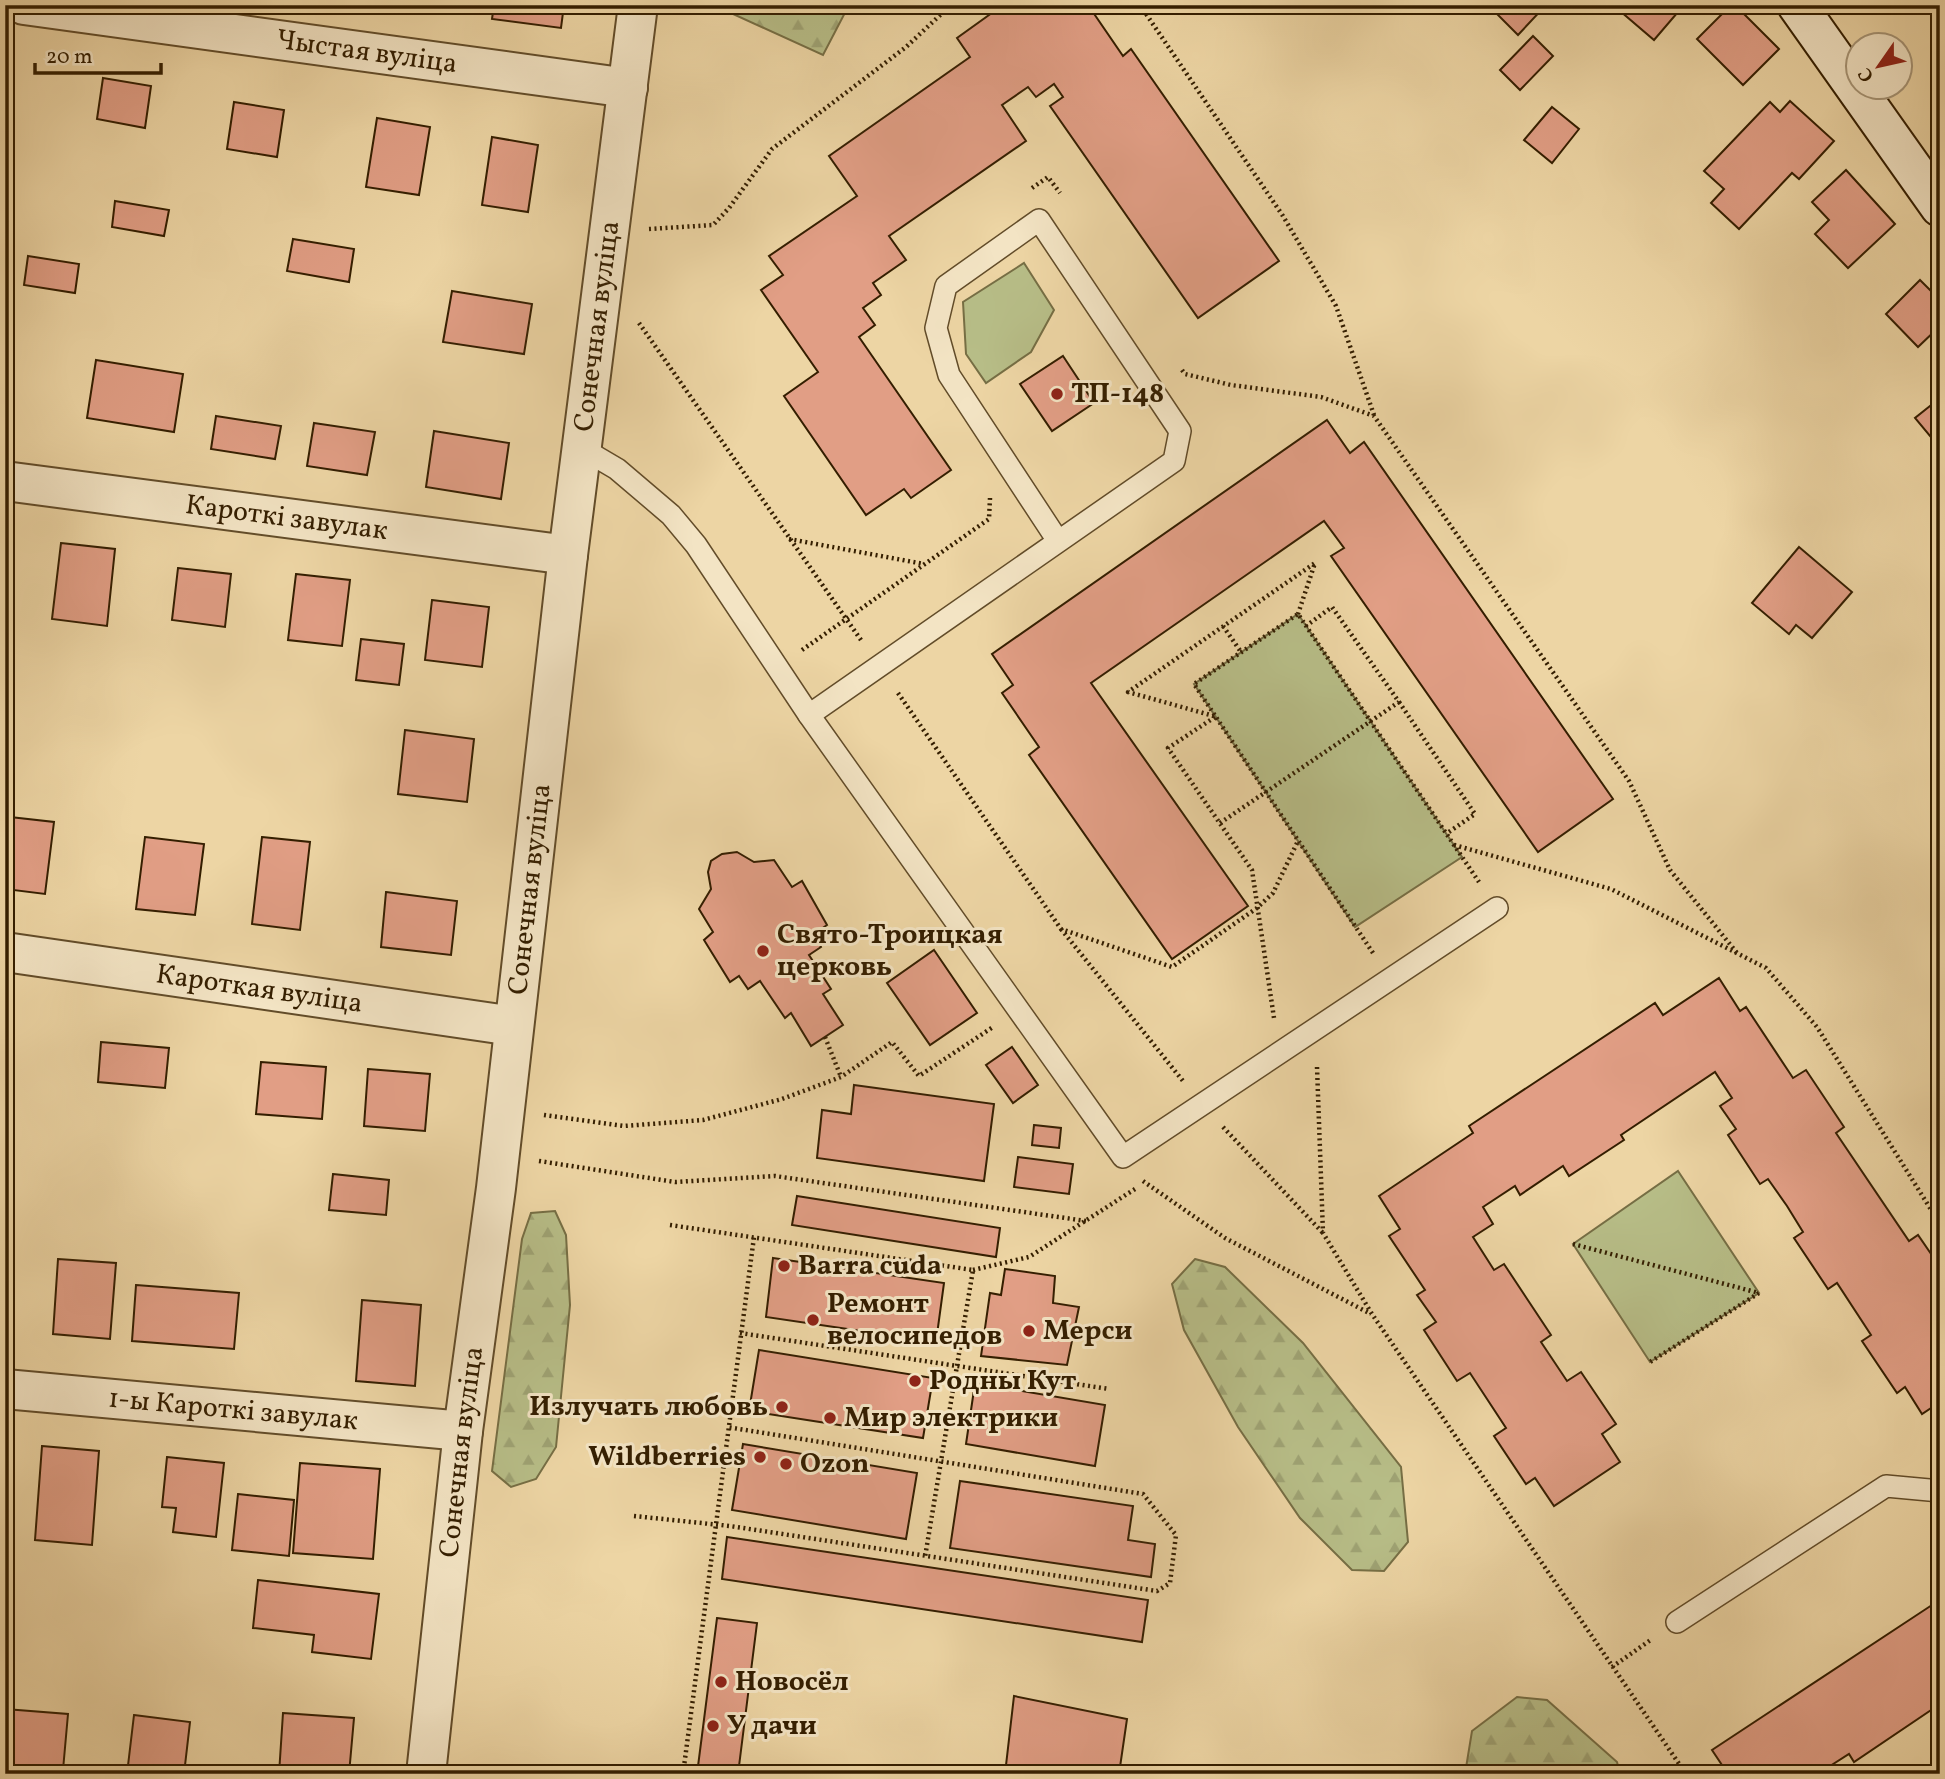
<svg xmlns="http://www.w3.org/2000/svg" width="1945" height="1779" viewBox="0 0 1945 1779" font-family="Vollkorn,serif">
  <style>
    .forest { fill: url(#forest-firs); stroke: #766e44; stroke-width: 2 }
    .park { fill: #b7bd87; stroke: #766e44; stroke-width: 2 }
    .building { fill: #e19e85; stroke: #341e00; stroke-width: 2 }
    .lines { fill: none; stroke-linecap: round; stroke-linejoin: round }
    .lane-casing { stroke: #624c29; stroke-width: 24 }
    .street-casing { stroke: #624c29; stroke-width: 42 }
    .secondary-casing { stroke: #341e00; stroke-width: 42 }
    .path { stroke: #341e00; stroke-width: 4.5; stroke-dasharray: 2 3.5; stroke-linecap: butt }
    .lane { stroke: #f3e4c4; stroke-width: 21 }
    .street { stroke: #f3e4c4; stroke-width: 38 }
    .secondary { stroke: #f3e4c4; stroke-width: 38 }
    .poi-dot { fill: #8f2418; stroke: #f3e4c4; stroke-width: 2.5 }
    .labels { text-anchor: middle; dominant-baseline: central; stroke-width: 6; stroke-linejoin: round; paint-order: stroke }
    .street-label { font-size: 28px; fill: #341e00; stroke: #f3e4c4 }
    .poi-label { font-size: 28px; font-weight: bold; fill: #341e00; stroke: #f3e4c4; text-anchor: start }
  </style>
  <defs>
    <pattern id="forest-firs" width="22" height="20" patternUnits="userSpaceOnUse" patternTransform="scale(1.75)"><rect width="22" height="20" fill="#b7bd87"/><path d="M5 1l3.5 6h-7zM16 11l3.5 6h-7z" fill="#9ea273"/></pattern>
  </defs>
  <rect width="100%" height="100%" fill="#edd5a4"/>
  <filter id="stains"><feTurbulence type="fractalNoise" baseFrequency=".00286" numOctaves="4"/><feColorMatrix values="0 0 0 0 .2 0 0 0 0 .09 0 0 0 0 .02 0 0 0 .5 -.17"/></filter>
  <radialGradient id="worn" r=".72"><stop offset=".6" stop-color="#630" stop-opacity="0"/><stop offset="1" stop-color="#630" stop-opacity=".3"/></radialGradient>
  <g class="forest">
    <polygon points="730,5 849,5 823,55 733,14"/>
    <polygon points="555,1211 566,1235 570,1305 556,1447 536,1479 511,1487 492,1471 522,1239 531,1213"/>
    <polygon points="1195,1259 1225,1267 1303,1343 1401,1467 1408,1542 1384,1571 1352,1570 1300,1518 1238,1427 1184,1330 1172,1284"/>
    <polygon points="1517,1697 1547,1700 1617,1762 1620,1774 1465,1774 1472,1731"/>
  </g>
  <g class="park">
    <polygon points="1024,263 1054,310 1031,352 986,383 966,354 963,302"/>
    <polygon points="1298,614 1462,857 1355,927 1194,684"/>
    <polygon points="1678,1171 1759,1293 1650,1362 1573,1244"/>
  </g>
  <g class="building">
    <polygon points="494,5 564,5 561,28 492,19"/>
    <polygon points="1003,5 1088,5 1123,56 1131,49 1279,261 1198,318 1050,106 1063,97 1054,84 1036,97 1028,87 1002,105 1026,141 889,236 906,260 873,283 881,295 863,308 875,325 859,337 951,470 911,498 904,489 866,515 784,396 818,372 761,290 783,275 769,256 857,196 829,156 970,57 957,38"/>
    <polygon points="1507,5 1546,5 1518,35 1498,15"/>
    <polygon points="1613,5 1684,5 1654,40"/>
    <polygon points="1731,5 1735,5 1779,49 1743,85 1697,39"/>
    <polygon points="1533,36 1553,56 1520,90 1500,70"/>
    <polygon points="103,78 151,86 145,128 97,119"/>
    <polygon points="1790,101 1834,141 1799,179 1792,173 1739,229 1711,203 1724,189 1704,171 1770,102 1780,112"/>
    <polygon points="234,102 284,110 277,157 227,149"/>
    <polygon points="1552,107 1579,129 1552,163 1524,140"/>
    <polygon points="377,118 430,127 419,195 366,187"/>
    <polygon points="492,137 538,145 528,212 482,205"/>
    <polygon points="1846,170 1895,224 1848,268 1815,234 1829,220 1812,202"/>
    <polygon points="115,201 169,210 164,236 112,227"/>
    <polygon points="293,239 354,249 349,282 287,271"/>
    <polygon points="28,256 79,264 75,293 24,285"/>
    <polygon points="1920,280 1940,300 1940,326 1918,347 1886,314"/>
    <polygon points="452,291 532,304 524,354 443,342"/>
    <polygon points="1063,356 1094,403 1052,431 1020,384"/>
    <polygon points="96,360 183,374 174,432 87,418"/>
    <polygon points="5,374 13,375 7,416 5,416"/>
    <polygon points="1940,398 1940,448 1915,418"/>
    <polygon points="216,416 281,426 275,459 211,449"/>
    <polygon points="1327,420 1350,453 1364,442 1613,799 1538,852 1331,556 1344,548 1324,521 1091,683 1248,906 1172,959 1029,755 1039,747 1002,693 1013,685 992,654"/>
    <polygon points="314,423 375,432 367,475 307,466"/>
    <polygon points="434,431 509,443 501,499 426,487"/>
    <polygon points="61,543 115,549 107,626 52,619"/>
    <polygon points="1799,547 1852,592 1812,638 1796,625 1789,634 1752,603"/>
    <polygon points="178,568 231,574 225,627 172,620"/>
    <polygon points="296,574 350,580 342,646 288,640"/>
    <polygon points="432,600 489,607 482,667 425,660"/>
    <polygon points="361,639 404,644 399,685 356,680"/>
    <polygon points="405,730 474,739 467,802 398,794"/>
    <polygon points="10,817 54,822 45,894 5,889"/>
    <polygon points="145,837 204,844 195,915 136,909"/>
    <polygon points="262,837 310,842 300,930 252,924"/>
    <polygon points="737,852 754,862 774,860 792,887 802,881 827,925 814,934 821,947 809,955 831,989 823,994 843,1025 811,1046 791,1013 785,1018 760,981 748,989 739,976 730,982 704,940 713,932 699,909 711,889 708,872 711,861 722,854"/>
    <polygon points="386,892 457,901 451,955 381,947"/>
    <polygon points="934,950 977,1013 930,1045 887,983"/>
    <polygon points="1719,978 1740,1011 1746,1007 1793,1078 1806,1070 1844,1127 1836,1133 1909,1241 1918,1235 1940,1267 1940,1402 1922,1414 1905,1387 1897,1393 1862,1341 1871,1335 1837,1283 1828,1289 1794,1238 1803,1232 1787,1206 1768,1179 1760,1184 1728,1135 1736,1129 1720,1106 1732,1098 1715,1072 1621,1135 1624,1140 1569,1176 1563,1166 1520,1195 1515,1186 1483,1207 1493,1224 1473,1237 1494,1270 1504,1264 1551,1335 1541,1342 1567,1381 1581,1372 1616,1424 1602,1434 1620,1462 1554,1506 1535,1478 1526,1484 1494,1436 1506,1428 1470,1373 1457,1381 1424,1330 1436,1322 1417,1295 1425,1290 1389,1236 1400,1229 1379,1196 1473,1133 1469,1126 1655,1003 1663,1015"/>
    <polygon points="101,1042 169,1048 165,1088 98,1082"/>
    <polygon points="1012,1047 1038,1085 1013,1103 986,1065"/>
    <polygon points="261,1062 326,1067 322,1119 256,1114"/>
    <polygon points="368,1069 430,1074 425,1131 364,1126"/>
    <polygon points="854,1085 994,1104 984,1181 817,1158 822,1110 851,1114"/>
    <polygon points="1034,1125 1061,1128 1059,1148 1032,1145"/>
    <polygon points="1018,1157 1073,1164 1069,1194 1014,1187"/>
    <polygon points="333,1174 389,1180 386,1215 329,1210"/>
    <polygon points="797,1196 1000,1228 996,1257 792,1225"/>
    <polygon points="5,1250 10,1251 5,1320"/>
    <polygon points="773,1258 944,1283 936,1342 766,1317"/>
    <polygon points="58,1259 116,1263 110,1339 53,1334"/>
    <polygon points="1005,1269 1055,1276 1053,1303 1079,1307 1067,1365 981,1356 990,1293 1001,1295"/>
    <polygon points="136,1285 239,1293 234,1349 132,1341"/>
    <polygon points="362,1300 421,1305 415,1386 356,1381"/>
    <polygon points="759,1350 933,1378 923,1438 749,1411"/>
    <polygon points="975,1383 1105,1405 1095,1466 966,1444"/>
    <polygon points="743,1444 917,1473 906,1539 732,1510"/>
    <polygon points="42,1446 99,1451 92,1545 35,1540"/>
    <polygon points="167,1457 224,1463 216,1537 173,1532 176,1508 162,1507"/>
    <polygon points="300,1463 380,1469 373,1559 293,1553"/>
    <polygon points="960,1481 1133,1506 1128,1540 1155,1544 1151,1577 950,1548"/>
    <polygon points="238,1494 294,1500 289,1556 232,1550"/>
    <polygon points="727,1537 1148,1600 1142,1642 722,1579"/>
    <polygon points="258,1580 379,1594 371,1659 312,1652 314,1635 253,1628"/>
    <polygon points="1935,1603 1940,1610 1940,1704 1854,1762 1849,1754 1827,1768 1831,1774 1728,1774 1712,1750"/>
    <polygon points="717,1618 757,1623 738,1774 697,1774"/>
    <polygon points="1014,1696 1127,1719 1119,1774 1005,1774"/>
    <polygon points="5,1709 68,1714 63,1770 5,1765"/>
    <polygon points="283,1713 354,1718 349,1774 279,1774"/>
    <polygon points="134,1715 190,1722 184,1774 127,1774"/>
  </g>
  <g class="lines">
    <defs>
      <g id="lane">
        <polyline points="583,449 617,469 671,515 696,545 809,715 1123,1157 1497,908"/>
        <polyline points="809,715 1174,461 1180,431 1039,220 946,286 936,328 949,375 1058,541"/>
        <polyline points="1677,1622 1886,1486 1940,1491"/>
      </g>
      <g id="street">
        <path id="s1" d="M24 5 628 88"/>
        <path id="s2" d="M5 481 568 555"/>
        <path id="s3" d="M5 952 513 1026"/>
        <path id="s4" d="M5 1389 463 1431"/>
        <path id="s5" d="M426 1774 463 1431 496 1188 568 555 638 5"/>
      </g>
      <polyline id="secondary" points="1797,5 1940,207"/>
    </defs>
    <use href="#lane" class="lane-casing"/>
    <use href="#street" class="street-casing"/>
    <use href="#secondary" class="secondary-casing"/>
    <g class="path">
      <polyline points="1140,5 1283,216 1336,306 1374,415"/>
      <polyline points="1032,188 1048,177 1060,193"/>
      <polyline points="649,229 713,225 729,208 772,149 906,47 951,5"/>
      <polyline points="639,323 861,640"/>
      <polyline points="1182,370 1185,374 1231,385 1321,397 1374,416 1629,781 1670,870 1737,953"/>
      <polyline points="789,539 924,564"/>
      <polyline points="1223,626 1241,652"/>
      <polyline points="802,650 989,519 990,498"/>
      <polyline points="898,693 1061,929 1172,967 1257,908 1273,893 1298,841"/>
      <polyline points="1399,702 1475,814 1446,834"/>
      <polyline points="1214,716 1128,692 1315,563 1298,614"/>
      <polyline points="1215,717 1168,748 1252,870 1274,1018"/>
      <polyline points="1220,823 1399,702 1332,607 1306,626"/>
      <polyline points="1454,845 1611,889 1766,968 1817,1027 1940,1224"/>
      <polyline points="1061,929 1183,1081"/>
      <polyline points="1373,953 1194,684 1298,614 1479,882"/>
      <polyline points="825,1037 841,1077"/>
      <polyline points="1317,1067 1323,1233 1372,1314 1686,1774"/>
      <polyline points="544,1115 624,1126 703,1120 782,1099 841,1077 892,1042 919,1076 993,1027"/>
      <polyline points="1223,1127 1323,1233"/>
      <polyline points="539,1161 675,1182 775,1176 1086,1221"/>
      <polyline points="1143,1181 1225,1238 1371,1314"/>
      <polyline points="670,1225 973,1270 925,1557"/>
      <polyline points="1573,1244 1759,1293 1650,1362"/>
      <polyline points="973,1270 1029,1257 1135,1189"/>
      <polyline points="740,1333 1109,1389"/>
      <polyline points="634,1516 730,1526 1157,1591 1170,1583 1176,1535 1143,1494 727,1427"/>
      <polyline points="1612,1667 1652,1639"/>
      <polyline points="683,1774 754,1237"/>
    </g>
    <use href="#lane" class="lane"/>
    <use href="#street" class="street"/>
    <use href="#secondary" class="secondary"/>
  </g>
  <g class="poi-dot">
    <circle cx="1057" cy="394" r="7"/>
    <circle cx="763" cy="951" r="7"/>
    <circle cx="784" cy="1266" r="7"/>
    <circle cx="813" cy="1320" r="7"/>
    <circle cx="1029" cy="1331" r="7"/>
    <circle cx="915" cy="1381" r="7"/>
    <circle cx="782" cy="1407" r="7"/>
    <circle cx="830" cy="1418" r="7"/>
    <circle cx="760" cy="1457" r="7"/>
    <circle cx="786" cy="1464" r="7"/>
    <circle cx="721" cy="1682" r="7"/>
    <circle cx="713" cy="1726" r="7"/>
  </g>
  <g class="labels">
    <g class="street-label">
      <text stroke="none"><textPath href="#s1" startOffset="346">Чыстая вуліца</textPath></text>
      <text stroke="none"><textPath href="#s5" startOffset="1458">Сонечная вуліца</textPath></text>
      <text stroke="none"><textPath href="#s2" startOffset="284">Кароткі завулак</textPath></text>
      <text stroke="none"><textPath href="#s5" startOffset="891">Сонечная вуліца</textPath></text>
      <text stroke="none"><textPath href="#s3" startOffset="257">Кароткая вуліца</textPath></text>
      <text stroke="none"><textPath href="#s4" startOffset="229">1-ы Кароткі завулак</textPath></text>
      <text stroke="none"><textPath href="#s5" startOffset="324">Сонечная вуліца</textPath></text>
    </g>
    <g class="poi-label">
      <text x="1071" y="394">ТП-148</text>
      <text x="777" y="935">Свято-Троицкая<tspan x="777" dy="32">церковь</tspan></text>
      <text x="798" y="1266">Barra cuda</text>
      <text x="827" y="1304">Ремонт<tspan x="827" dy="32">велосипедов</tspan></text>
      <text x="1043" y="1331">Мерси</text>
      <text x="929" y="1381">Родны Кут</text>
      <text x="768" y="1407" text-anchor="end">Излучать любовь</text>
      <text x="844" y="1418">Мир электрики</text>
      <text x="746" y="1457" text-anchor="end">Wildberries</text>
      <text x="800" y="1464">Ozon</text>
      <text x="735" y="1682">Новосёл</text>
      <text x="727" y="1726">У дачи</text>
    </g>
  </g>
  <rect width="1945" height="1779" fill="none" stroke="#edd5a4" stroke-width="28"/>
  <rect x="7" y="7" width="1931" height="1765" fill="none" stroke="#341e00" stroke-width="3.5"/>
  <rect x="14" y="14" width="1917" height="1751" fill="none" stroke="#341e00" stroke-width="2"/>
  <g transform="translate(1879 66) rotate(236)"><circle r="33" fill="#f3e4c4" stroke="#a79576" stroke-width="2"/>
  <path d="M0-5L12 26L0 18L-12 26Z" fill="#8f2418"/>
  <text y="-10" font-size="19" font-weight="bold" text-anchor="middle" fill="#341e00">С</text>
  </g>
  <path d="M35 63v10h126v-10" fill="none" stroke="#341e00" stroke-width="3.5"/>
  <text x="46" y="63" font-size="21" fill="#341e00" stroke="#f3e4c4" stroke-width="5" paint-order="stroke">20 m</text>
  <rect width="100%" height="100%" filter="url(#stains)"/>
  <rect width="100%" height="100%" fill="url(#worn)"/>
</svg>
